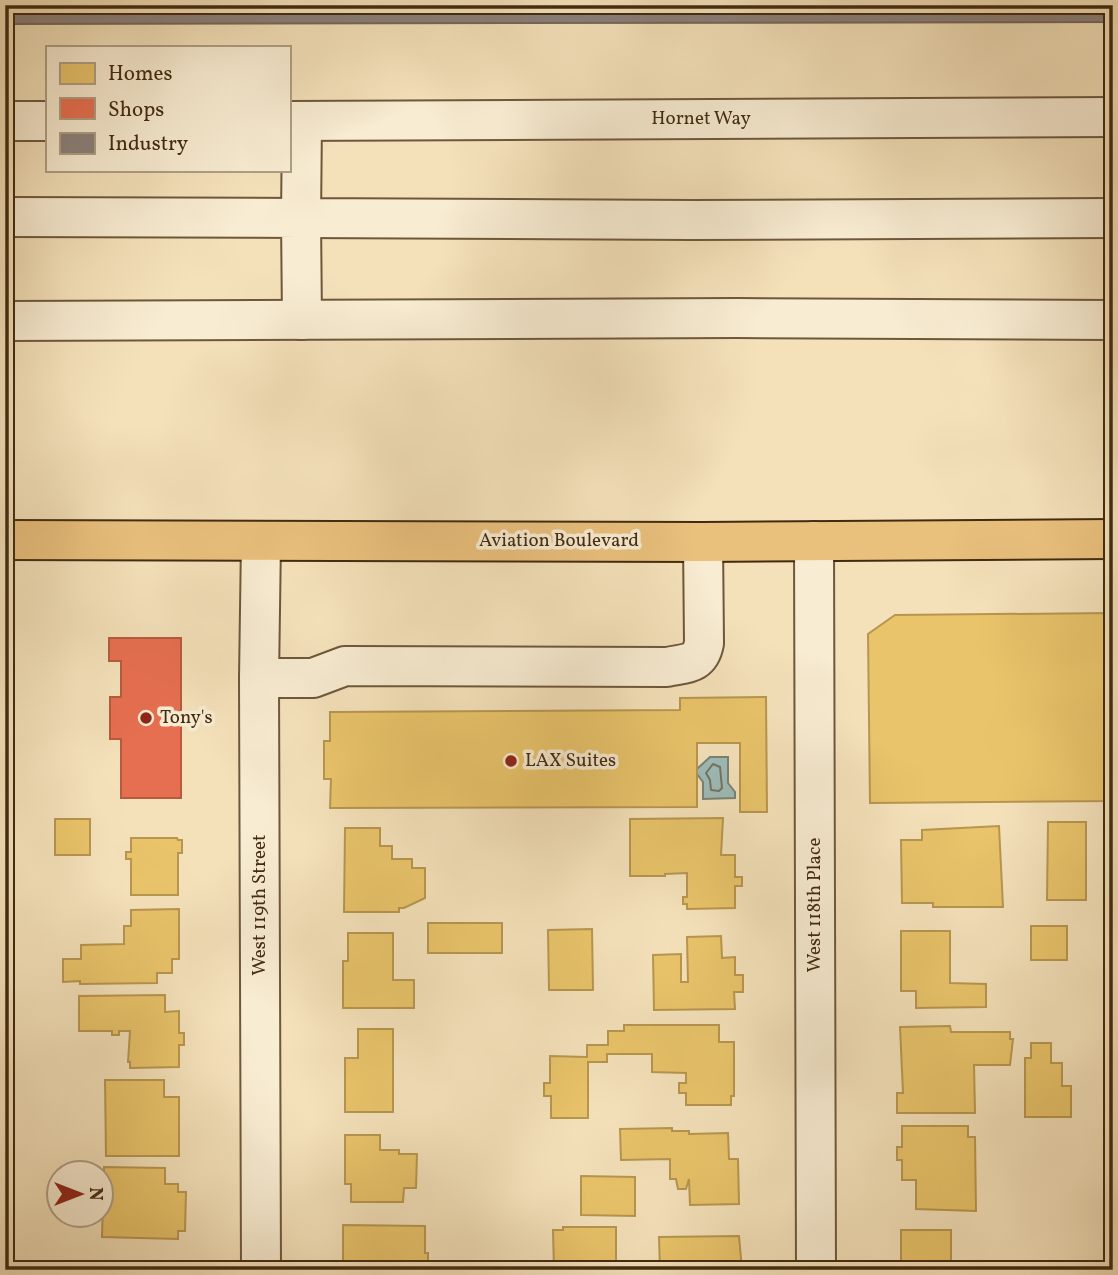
<svg xmlns="http://www.w3.org/2000/svg" width="1118" height="1275" viewBox="0 0 1118 1275" font-family="Vollkorn,serif">
  <style>
    .water { fill: #9ebcb8; stroke: #798275; stroke-width: 2 }
    .homes { fill: #e9c46a; stroke: #b7964f; stroke-width: 2 }
    .shops { fill: #e76f51; stroke: #b65b3e; stroke-width: 2 }
    .industry { fill: #8a817c; stroke: #74675c; stroke-width: 2 }
    .lines { fill: none; stroke-linecap: round; stroke-linejoin: round }
    .shore { stroke: #707464; stroke-width: 2 }
    .minor-casing { stroke: #6e583b; stroke-width: 42 }
    .major-casing { stroke: #422b11; stroke-width: 42 }
    .minor { stroke: #f8ecd2; stroke-width: 38 }
    .major { stroke: #eac07d; stroke-width: 38 }
    .poi-dot { fill: #8f2418; stroke: #f8ecd2; stroke-width: 2.5 }
    .labels { text-anchor: middle; dominant-baseline: central; stroke-width: 7; stroke-linejoin: round; paint-order: stroke }
    .street-label { font-size: 19px; fill: #422b11; stroke: #f8ecd2 }
    .poi-label { font-size: 19px; fill: #422b11; stroke: #f8ecd2; text-anchor: start }
  </style>
  <rect width="100%" height="100%" fill="#f4e1ba"/>
  <filter id="stains"><feTurbulence type="fractalNoise" baseFrequency=".00286" numOctaves="4"/><feColorMatrix values="0 0 0 0 .2 0 0 0 0 .09 0 0 0 0 .02 0 0 0 .5 -.17"/></filter>
  <radialGradient id="worn" r=".72"><stop offset=".6" stop-color="#630" stop-opacity="0"/><stop offset="1" stop-color="#630" stop-opacity=".3"/></radialGradient>
  <polygon class="water" points="710,757 728,757 728,783 735,792 735,798 703,799 703,782 697,774 697,769"/>
  <g class="homes">
    <polygon points="1113,613 1113,801 870,803 868,634 895,615"/>
    <polygon points="766,697 767,812 740,812 740,743 697,743 697,807 330,808 331,779 324,779 324,741 330,741 330,712 680,710 680,698"/>
    <polygon points="723,818 721,855 735,855 735,877 742,877 742,886 735,886 735,908 687,909 687,904 683,904 683,897 687,897 687,873 665,874 665,876 630,876 630,819"/>
    <rect x="55" y="819" width="35" height="36"/>
    <polygon points="1048,822 1086,822 1086,900 1047,900"/>
    <polygon points="999,826 1003,907 933,907 933,903 902,903 901,840 922,840 922,830"/>
    <polygon points="345,828 380,828 380,846 392,846 392,859 412,859 412,868 425,868 425,898 404,908 399,908 399,912 344,912"/>
    <polygon points="131,838 177,838 178,840 182,840 182,853 178,853 178,895 131,895 131,859 126,859 126,852 131,852"/>
    <polygon points="179,909 179,959 172,959 172,973 157,973 157,983 80,984 80,981 63,982 63,959 81,959 81,945 124,944 124,926 131,926 131,910"/>
    <rect x="428" y="923" width="74" height="30"/>
    <rect x="1031" y="926" width="36" height="34"/>
    <polygon points="592,929 593,990 549,990 548,930"/>
    <polygon points="901,931 950,931 950,983 986,984 986,1007 916,1008 916,991 901,991"/>
    <polygon points="348,933 393,933 393,980 414,980 414,1008 343,1008 343,961 348,961"/>
    <polygon points="721,936 722,958 735,957 735,975 743,975 743,992 734,992 735,1009 654,1010 653,955 681,954 681,982 688,982 687,937"/>
    <polygon points="165,995 165,1012 179,1011 179,1033 184,1033 184,1045 179,1045 179,1067 130,1068 130,1062 128,1062 130,1031 119,1031 119,1035 112,1035 112,1031 79,1031 79,996"/>
    <polygon points="624,1025 719,1025 719,1042 734,1042 734,1096 731,1096 731,1105 686,1105 686,1093 679,1093 679,1083 686,1083 686,1073 652,1072 652,1054 607,1054 607,1062 588,1062 588,1118 551,1118 551,1096 544,1096 544,1083 550,1083 550,1056 587,1057 587,1045 608,1045 608,1031 624,1031"/>
    <polygon points="950,1026 951,1032 1010,1032 1010,1039 1013,1039 1010,1065 974,1065 975,1113 897,1113 897,1093 903,1093 900,1027"/>
    <polygon points="358,1029 393,1029 393,1112 345,1112 345,1058 358,1058"/>
    <polygon points="1031,1043 1051,1043 1051,1063 1062,1063 1062,1086 1071,1086 1071,1117 1025,1117 1025,1058 1031,1058"/>
    <polygon points="105,1080 164,1080 164,1097 179,1097 179,1156 106,1156"/>
    <polygon points="1105,1121 1113,1122 1113,1191 1104,1191"/>
    <polygon points="902,1126 968,1126 968,1137 975,1137 976,1211 916,1209 916,1180 902,1180 902,1160 897,1160 897,1147 902,1147"/>
    <polygon points="672,1128 672,1131 689,1131 689,1134 728,1133 729,1159 738,1159 739,1204 690,1205 689,1179 686,1189 678,1189 676,1179 670,1179 670,1159 621,1160 620,1129"/>
    <polygon points="345,1135 380,1135 380,1150 399,1150 399,1154 417,1154 416,1188 404,1188 403,1202 351,1202 351,1184 345,1184"/>
    <polygon points="104,1167 165,1168 165,1184 178,1184 178,1192 186,1192 185,1231 178,1231 178,1239 102,1237"/>
    <polygon points="581,1176 635,1177 635,1216 581,1215"/>
    <polygon points="343,1225 425,1226 425,1253 428,1253 428,1270 343,1270"/>
    <polygon points="563,1227 616,1227 616,1270 554,1270 553,1230 563,1230"/>
    <rect x="901" y="1230" width="50" height="40"/>
    <polygon points="739,1236 742,1270 660,1270 659,1237"/>
    <rect x="5" y="1265" width="29" height="5"/>
    <rect x="1044" y="1265" width="37" height="5"/>
  </g>
  <polygon class="shops" points="109,638 181,638 181,798 121,798 121,739 110,739 110,697 121,697 121,661 109,661"/>
  <polygon class="industry" points="5,5 1113,5 1113,22 5,24"/>
  <g class="lines">
    <polygon class="shore" points="713,764 720,767 722,788 719,791 711,790 710,780 706,773"/>
    <defs>
      <g id="minor">
        <polyline points="5,121 47,121"/>
        <polyline points="289,121 1113,117"/>
        <polyline points="302,121 301,218 692,220 1113,218"/>
        <polyline points="5,217 301,218 302,320"/>
        <polyline points="5,321 737,318 1113,320"/>
        <polyline points="261,541 259,678 261,1270"/>
        <polyline points="814,541 816,1270"/>
        <path d="M259 678H313L345 666 667 667C686 663 700 665 704 643L703 542"/>
      </g>
      <polyline id="major" points="5,540 703,542 1113,539"/>
    </defs>
    <use href="#minor" class="minor-casing"/>
    <use href="#major" class="major-casing"/>
    <use href="#minor" class="minor"/>
    <use href="#major" class="major"/>
  </g>
  <g class="poi-dot">
    <circle cx="146" cy="718" r="7"/>
    <circle cx="511" cy="761" r="7"/>
  </g>
  <g class="labels">
    <g class="street-label">
      <text x="701" y="119">Hornet Way</text>
      <text x="559" y="541">Aviation Boulevard</text>
      <text transform="translate(260 905) rotate(-90)">West 119th Street</text>
      <text transform="translate(815 905) rotate(-90)">West 118th Place</text>
    </g>
    <g class="poi-label">
      <text x="160" y="718">Tony's</text>
      <text x="525" y="761">LAX Suites</text>
    </g>
  </g>
  <rect width="1118" height="1275" fill="none" stroke="#f4e1ba" stroke-width="28"/>
  <rect x="7" y="7" width="1104" height="1261" fill="none" stroke="#422b11" stroke-width="3.5"/>
  <rect x="14" y="14" width="1090" height="1247" fill="none" stroke="#422b11" stroke-width="2"/>
  <rect x="46" y="46" width="245" height="126" fill="#f8ecd2" stroke="#af9f85" stroke-width="2"/>
  <rect x="60" y="63" width="35" height="21" fill="#e9c46a" stroke="#af9f85" stroke-width="2"/>
  <text x="108" y="80" font-size="21" fill="#422b11">Homes</text>
  <rect x="60" y="98" width="35" height="21" fill="#e76f51" stroke="#af9f85" stroke-width="2"/>
  <text x="108" y="116" font-size="21" fill="#422b11">Shops</text>
  <rect x="60" y="133" width="35" height="21" fill="#8a817c" stroke="#af9f85" stroke-width="2"/>
  <text x="108" y="150" font-size="21" fill="#422b11">Industry</text>
  <g transform="translate(80 1194) rotate(90)"><circle r="33" fill="#f8ecd2" stroke="#af9f85" stroke-width="2"/>
  <path d="M0-5L12 26L0 18L-12 26Z" fill="#8f2418"/>
  <text y="-10" font-size="19" font-weight="bold" text-anchor="middle" fill="#422b11">N</text>
  </g>
  <rect width="100%" height="100%" filter="url(#stains)"/>
  <rect width="100%" height="100%" fill="url(#worn)"/>
</svg>
